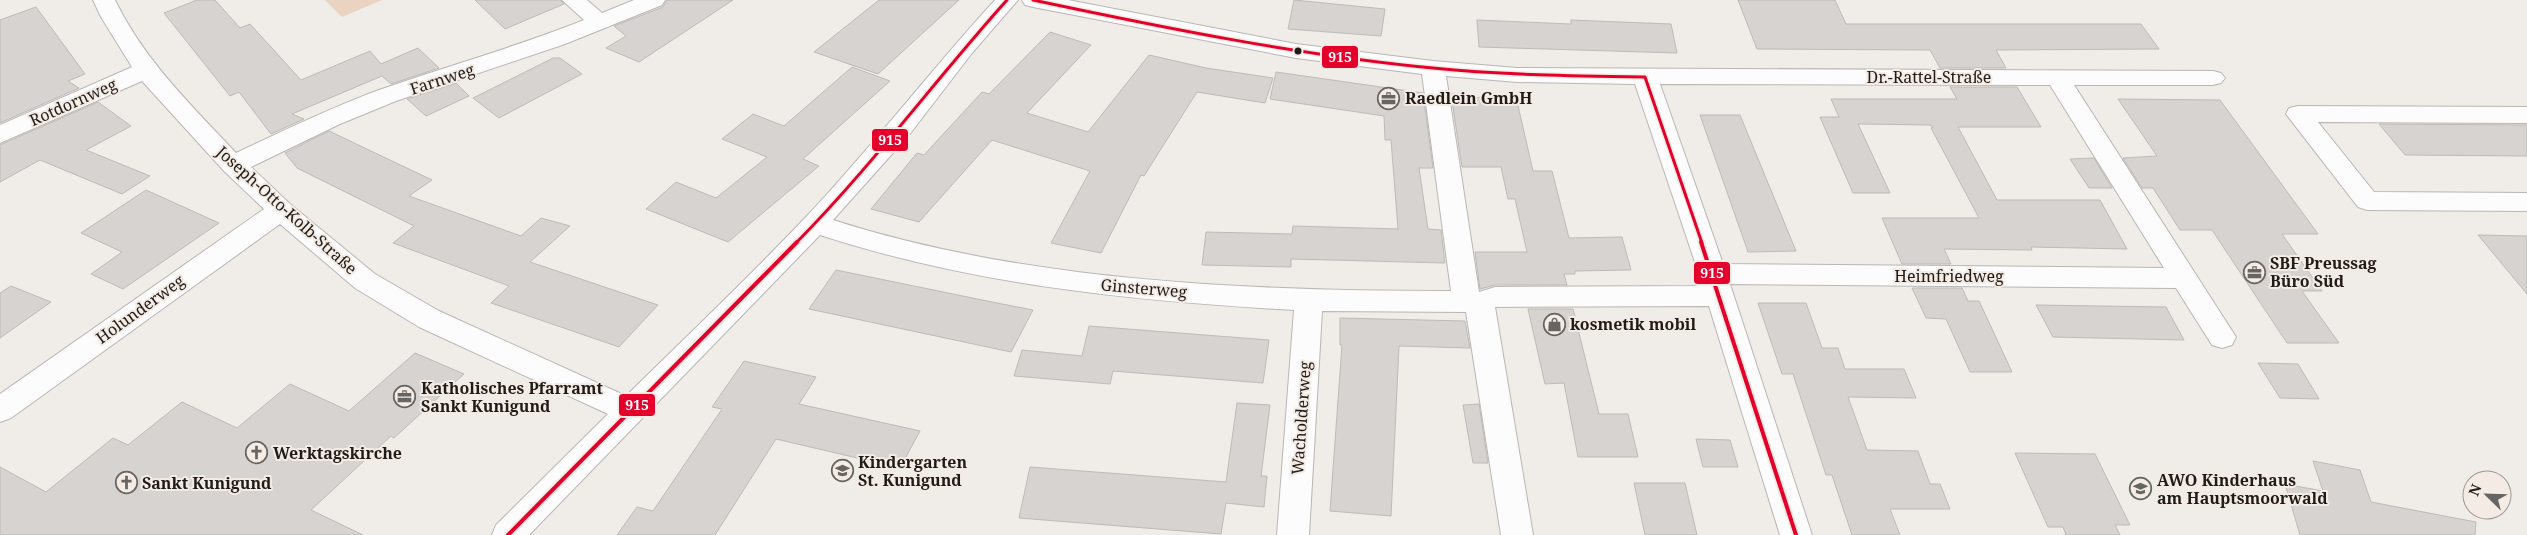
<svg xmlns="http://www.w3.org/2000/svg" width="2527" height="535" viewBox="0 0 2527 535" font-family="'Noto Serif',serif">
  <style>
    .green { fill: #ebd3c1 }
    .building { fill: #d6d3d0; stroke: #bdbab7 }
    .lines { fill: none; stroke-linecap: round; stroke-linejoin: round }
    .minor-casing { stroke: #b9b6b3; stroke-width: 2 }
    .minor { fill: #fdfcfc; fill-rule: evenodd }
    .bus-1-far1-casing { stroke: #f4ebe5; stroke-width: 6 }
    .bus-1-casing { stroke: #f4ebe5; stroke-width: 8 }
    .bus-1-far1 { stroke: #e4002b; stroke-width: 3 }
    .bus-1 { stroke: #e4002b; stroke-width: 4 }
    .bus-dot { fill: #1e1b19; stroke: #f4ebe5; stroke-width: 2 }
    .labels { text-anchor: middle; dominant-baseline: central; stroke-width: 4; stroke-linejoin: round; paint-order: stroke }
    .street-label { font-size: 16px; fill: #1e1b19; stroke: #f4ebe5 }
    .poi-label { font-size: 16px; font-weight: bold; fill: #1e1b19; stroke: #f4ebe5; text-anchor: start }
    .line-badge { stroke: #f4ebe5; stroke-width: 2 }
    .badge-label { font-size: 14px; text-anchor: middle; font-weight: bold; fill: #fff }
  </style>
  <rect width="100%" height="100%" fill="#f0ece8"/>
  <polygon class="green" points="325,0 382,0 342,17"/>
  <g class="building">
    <polygon points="197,0 215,0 240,28 250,24 301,80 370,51 381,64 418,48 439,68 391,84 382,76 292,114 304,119 271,134 239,92 230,96 164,13"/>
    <polygon points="475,0 560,0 564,4 505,29"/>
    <polygon points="667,0 733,0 639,62 606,48 626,36 614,26 663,7"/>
    <polygon points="879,0 959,0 878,74 814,52"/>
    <polygon points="1294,0 1385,9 1381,36 1288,29"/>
    <polygon points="1738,0 1835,0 1846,24 2141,24 2159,49 1996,50 2006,68 1940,68 1930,50 1757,49"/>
    <polygon points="36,7 85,74 68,81 79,88 0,123 0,20"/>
    <polygon points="1477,20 1571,24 1571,20 1671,24 1677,53 1479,47"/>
    <polygon points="1050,32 1091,45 1027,113 1088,132 1149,55 1206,68 1273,78 1265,103 1197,92 1144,176 1141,175 1101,253 1051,243 1090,171 992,140 919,222 871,209 917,153 924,155 982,92 989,94"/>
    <polygon points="553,58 560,58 582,74 499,118 473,98"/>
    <polygon points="852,67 890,81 803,159 819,166 728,242 646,209 676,182 716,198 767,157 722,139 753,114 784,126"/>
    <polygon points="1276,72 1423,93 1433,168 1419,168 1428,229 1441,230 1445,263 1291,259 1291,267 1202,265 1206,232 1292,234 1293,226 1398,229 1391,140 1385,140 1384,116 1270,99"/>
    <polygon points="456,83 469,96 426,116 407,99"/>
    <polygon points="1950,87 2017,87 2041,127 1958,127 1997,200 2100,200 2127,249 2031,247 2032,250 1944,249 1951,264 1902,264 1882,218 1979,218 1931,128 1933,127 1930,125 1858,124 1890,193 1853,193 1820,117 1839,117 1831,99 1957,99"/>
    <polygon points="1451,94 1455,94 1456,98 1516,97 1533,171 1552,171 1569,238 1622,237 1631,270 1575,271 1575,274 1564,274 1567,285 1495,285 1480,289 1475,252 1527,252 1515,199 1508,199 1501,167 1462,167"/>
    <polygon points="2118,99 2220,100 2318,234 2282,234 2322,291 2302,291 2339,343 2287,343 2212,230 2180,230 2153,188 2142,188 2123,158 2157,156"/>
    <polygon points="98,102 131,126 86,150 150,176 122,194 40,160 0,182 0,145"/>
    <polygon points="1700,115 1740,115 1796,251 1748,252"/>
    <polygon points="2379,124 2527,125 2527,156 2405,155"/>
    <polygon points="329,131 432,180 409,196 521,236 541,218 570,226 530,262 658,305 619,347 491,303 509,286 393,243 414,226 297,168 285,153"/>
    <polygon points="2094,158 2112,188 2089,188 2070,159"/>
    <polygon points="146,190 219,223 123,289 91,274 122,252 81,233"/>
    <polygon points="2478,235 2527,236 2527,294"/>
    <polygon points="836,270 992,302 1033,310 1011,352 809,309"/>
    <polygon points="11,286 51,302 0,338 0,293"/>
    <polygon points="1912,288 1962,288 1968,301 1979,301 2012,372 1970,372 1946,319 1926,318"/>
    <polygon points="1758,303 1806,303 1822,348 1838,348 1845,369 1904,369 1916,398 1848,397 1867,450 1918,451 1930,484 1940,484 1950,509 1890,509 1900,535 1852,535 1832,475 1826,475 1793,374 1782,374"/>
    <polygon points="2036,305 2166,307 2184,340 2053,337"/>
    <polygon points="1528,309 1573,309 1599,414 1628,414 1638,457 1578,457 1564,383 1545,384"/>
    <polygon points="1340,318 1465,321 1470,348 1399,346 1391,516 1330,511 1342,345 1340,345"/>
    <polygon points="1089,326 1269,340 1263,383 1113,371 1110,384 1014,376 1022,350 1082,356"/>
    <polygon points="415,353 464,374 394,438 391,436 311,510 363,535 0,535 0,467 46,492 113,438 128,445 182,402 237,428 290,384 349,411"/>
    <polygon points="744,361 816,377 799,404 920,431 900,468 776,439 715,535 617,535 637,507 653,511 722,409 712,407"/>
    <polygon points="2258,363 2298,364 2319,399 2280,398"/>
    <polygon points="1237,403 1270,405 1261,476 1267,476 1264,507 1226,503 1221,534 1019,518 1030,467 1226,482"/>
    <polygon points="1479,404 1488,463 1473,463 1463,405"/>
    <polygon points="1696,439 1730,440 1738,467 1703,467"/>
    <polygon points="2015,453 2095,454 2130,525 2115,525 2120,535 2066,535 2063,527 2048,527"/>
    <polygon points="2313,461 2360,470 2371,502 2476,522 2475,535 2300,535 2285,484 2323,491"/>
    <polygon points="1634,483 1685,483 1697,535 1645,535"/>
  </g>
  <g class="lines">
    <defs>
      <g id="minor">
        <path d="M93 0H115C144 60 191 105 236 153 283 131 330 108 379 90 447 66 517 47 584 20L562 0H587L602 13 634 0H665L662 5 565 44 396 101 340 124 251 167 290 204 375 274 439 311 626 396C686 337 748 278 806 217 872 147 930 71 995 0H1018L972 53 909 135 833 220C1026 282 1249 291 1451 291L1422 74 1296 58 1033 7 1025 5 1022 0H1068L1296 44 1433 61 1517 68 2213 71 2221 73 2225 78 2221 83 2213 85H2074L2236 337 2232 345 2222 348 2212 345 2176 288 1730 284 1812 535H1780L1709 306 1495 307 1533 535H1501L1466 312 1322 311 1309 535H1277L1294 310C1134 301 973 285 820 235L529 535H492L496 525 608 414 419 327 355 288 280 224 11 418 0 422V394L264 209 224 171 142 81 0 143V125L132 67 101 17ZM1446 76 1517 82 1635 84 1703 286 1495 287 1479 292ZM1660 84 2050 85 2164 268 1723 264Z"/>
        <polygon points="2298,106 2527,107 2527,123 2318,122 2374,192 2527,193 2527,211 2367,210 2358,207 2286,114 2289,108"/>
      </g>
    </defs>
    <use href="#minor" class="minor-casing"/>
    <use href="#minor" class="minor"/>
    <defs>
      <g id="bus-1-far1">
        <path d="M1033 0C1165 28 1298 55 1433 68 1503 75 1574 76 1645 77L1702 243"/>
        <path d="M796 243C872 166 935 80 1007 0"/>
      </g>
      <g id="bus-1">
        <polyline points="1701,242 1796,535"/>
        <polyline points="508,535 797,242"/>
      </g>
    </defs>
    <use href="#bus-1-far1" class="bus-1-far1-casing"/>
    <use href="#bus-1" class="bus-1-casing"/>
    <use href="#bus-1-far1" class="bus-1-far1"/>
    <use href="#bus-1" class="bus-1"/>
  </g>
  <defs>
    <symbol id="office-ring" viewBox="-11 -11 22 22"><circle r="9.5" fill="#f4ebe5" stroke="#686461" stroke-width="1.5"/><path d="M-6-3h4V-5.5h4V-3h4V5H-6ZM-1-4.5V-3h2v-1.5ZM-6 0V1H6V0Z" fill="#686461"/></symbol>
    <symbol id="shop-ring" viewBox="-11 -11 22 22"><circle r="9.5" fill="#f4ebe5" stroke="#686461" stroke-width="1.5"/><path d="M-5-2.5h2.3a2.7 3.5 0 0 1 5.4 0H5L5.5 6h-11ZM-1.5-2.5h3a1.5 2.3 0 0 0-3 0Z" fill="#686461"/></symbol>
    <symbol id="church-ring" viewBox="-11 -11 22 22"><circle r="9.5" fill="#f4ebe5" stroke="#686461" stroke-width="1.5"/><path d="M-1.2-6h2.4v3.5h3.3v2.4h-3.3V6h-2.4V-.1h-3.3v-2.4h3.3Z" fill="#686461"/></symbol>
    <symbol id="school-ring" viewBox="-11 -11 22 22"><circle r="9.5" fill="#f4ebe5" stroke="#686461" stroke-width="1.5"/><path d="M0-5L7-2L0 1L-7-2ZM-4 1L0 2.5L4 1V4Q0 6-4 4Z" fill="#686461"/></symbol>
  </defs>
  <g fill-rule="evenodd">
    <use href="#office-ring" x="1376" y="86" width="25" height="25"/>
    <use href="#office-ring" x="2242" y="260" width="25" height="25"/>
    <use href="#shop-ring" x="1542" y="312" width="25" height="25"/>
    <use href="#office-ring" x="392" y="384" width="25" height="25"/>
    <use href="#church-ring" x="244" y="440" width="25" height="25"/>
    <use href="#school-ring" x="830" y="458" width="25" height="25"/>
    <use href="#church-ring" x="114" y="470" width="25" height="25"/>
    <use href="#school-ring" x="2128" y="476" width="25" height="25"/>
  </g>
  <circle class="bus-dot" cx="1298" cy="51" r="4.5"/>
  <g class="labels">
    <g class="street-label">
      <text x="1929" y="77">Dr.-Rattel-Straße</text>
      <text transform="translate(442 79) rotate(-18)">Farnweg</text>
      <text transform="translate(73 102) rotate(-24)">Rotdornweg</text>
      <text transform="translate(287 210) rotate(42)">Joseph-Otto-Kolb-Straße</text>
      <text x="1949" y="276">Heimfriedweg</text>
      <text transform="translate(1144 288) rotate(5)">Ginsterweg</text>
      <text transform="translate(140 309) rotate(-36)">Holunderweg</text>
      <text transform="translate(1301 418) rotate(-86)">Wacholderweg</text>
    </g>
    <g class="poi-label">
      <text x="1405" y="98">Raedlein GmbH</text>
      <text x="2270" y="263">SBF Preussag<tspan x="2270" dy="18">Büro Süd</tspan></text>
      <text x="1570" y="324">kosmetik mobil</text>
      <text x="421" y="388">Katholisches Pfarramt<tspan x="421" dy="18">Sankt Kunigund</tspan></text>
      <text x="273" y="453">Werktagskirche</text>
      <text x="858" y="462">Kindergarten<tspan x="858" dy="18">St. Kunigund</tspan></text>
      <text x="2157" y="480">AWO Kinderhaus<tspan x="2157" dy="18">am Hauptsmoorwald</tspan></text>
      <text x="142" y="483">Sankt Kunigund</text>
    </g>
  </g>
  <g class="line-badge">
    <rect x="1321" y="45" width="38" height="24" rx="5" fill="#e4002b"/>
    <rect x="871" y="128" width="38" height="24" rx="5" fill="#e4002b"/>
    <rect x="1693" y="261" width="38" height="24" rx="5" fill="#e4002b"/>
    <rect x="618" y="393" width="38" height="24" rx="5" fill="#e4002b"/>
  </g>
  <g class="badge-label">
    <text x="1340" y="62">915</text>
    <text x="890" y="145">915</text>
    <text x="1712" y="278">915</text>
    <text x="637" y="410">915</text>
  </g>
  <g transform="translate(2487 495) rotate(293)"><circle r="24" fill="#f4ebe5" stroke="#9e9893"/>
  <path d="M0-4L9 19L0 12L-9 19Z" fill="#686461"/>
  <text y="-8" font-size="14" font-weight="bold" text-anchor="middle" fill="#1e1b19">N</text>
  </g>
</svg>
